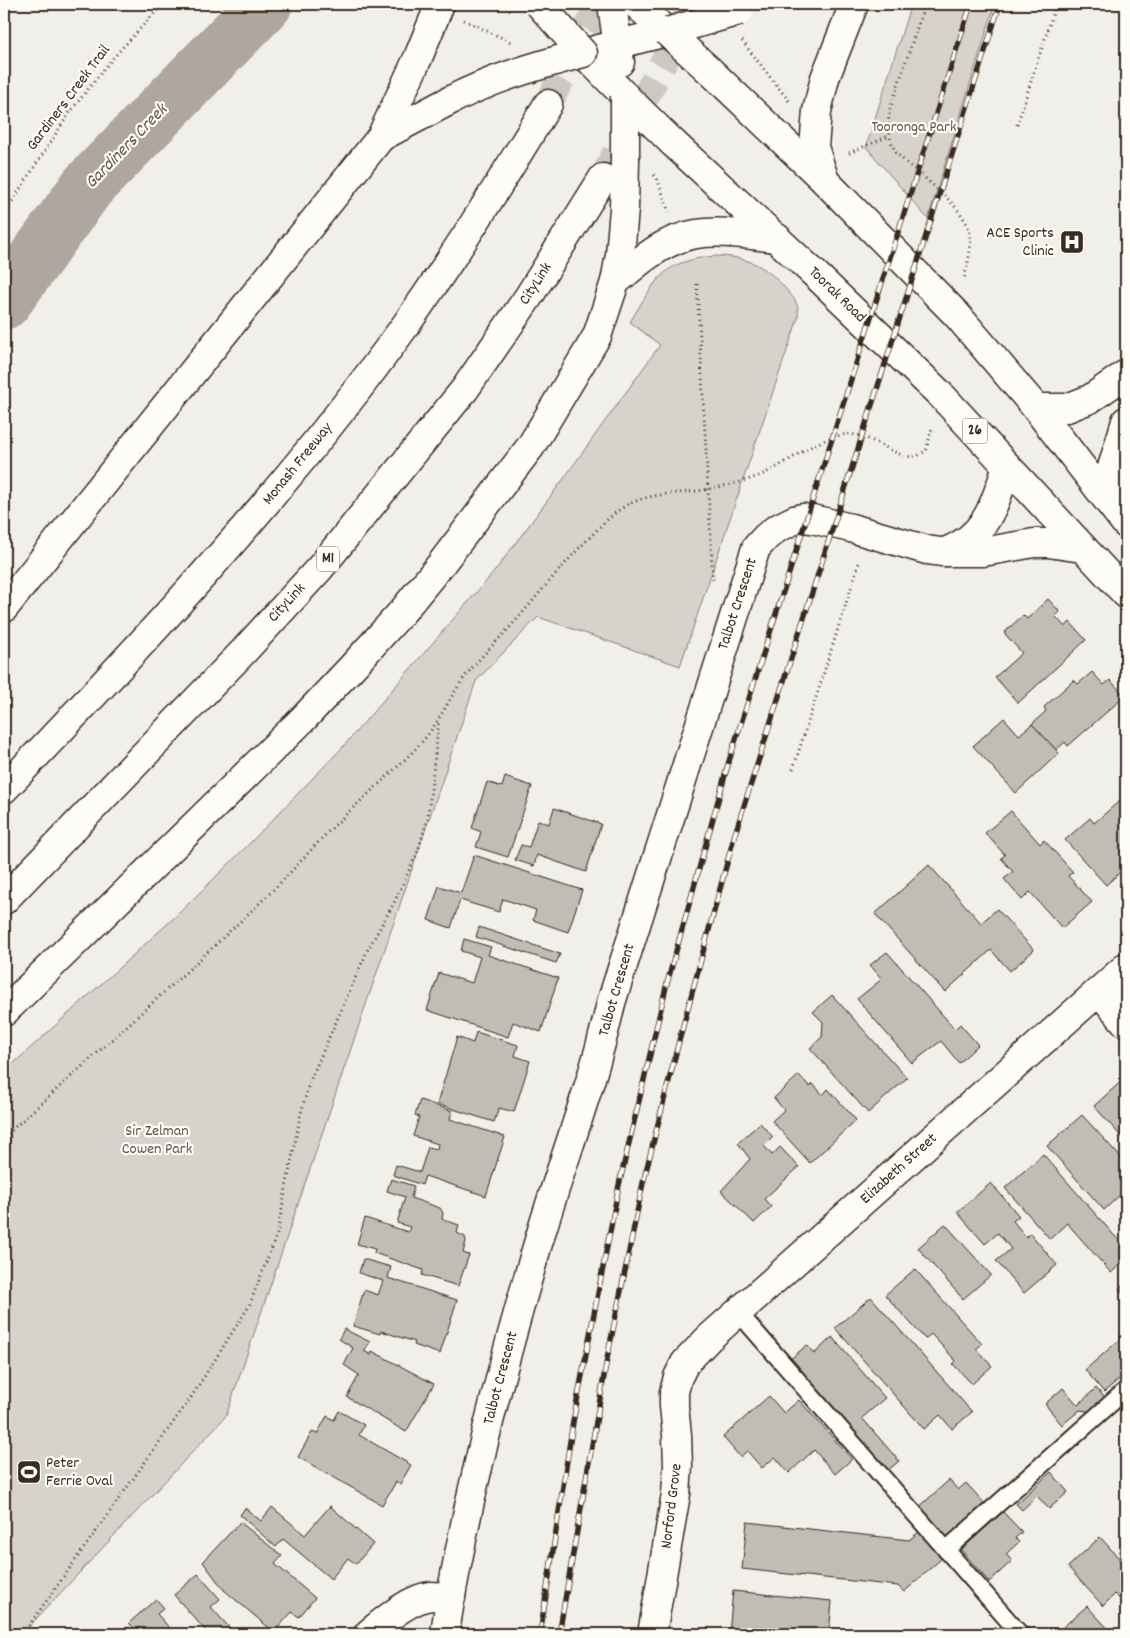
<svg xmlns="http://www.w3.org/2000/svg" width="1130" height="1638" viewBox="0 0 1130 1638" font-family="Dekko,sans-serif">
  <style>
    .green { fill: #d7d2cc; stroke: #897e75 }
    .lines { fill: none; stroke-linecap: round; stroke-linejoin: round }
    .river { stroke: #aea69f; stroke-width: 55 }
    .building { fill: #c1bcb4; stroke: #3b2a1e }
    .highway-tunnel { stroke: #cdc8c1; stroke-width: 28; stroke-dasharray: 28 14; stroke-linecap: butt }
    .lane-casing { stroke: #3b2a1e; stroke-width: 20 }
    .street-casing { stroke: #3b2a1e; stroke-width: 31 }
    .primary-casing { stroke: #3b2a1e; stroke-width: 31 }
    .highway-casing { stroke: #3b2a1e; stroke-width: 31 }
    .path { stroke: #3b2a1e; stroke-width: 3; stroke-dasharray: 1 4; stroke-linecap: butt }
    .lane { stroke: #fdfcf7; stroke-width: 16 }
    .street { stroke: #fdfcf7; stroke-width: 28 }
    .primary { stroke: #fdfcf7; stroke-width: 28 }
    .highway { stroke: #fdfcf7; stroke-width: 28 }
    .rail-casing { stroke: #3b2a1e; stroke-width: 5.5 }
    .rail { stroke: #fdfcf7; stroke-width: 4; stroke-dasharray: 11; stroke-linecap: butt }
    .primary-bridge-casing { stroke: #3b2a1e; stroke-width: 31; stroke-linecap: butt }
    .highway-bridge-casing { stroke: #3b2a1e; stroke-width: 31; stroke-linecap: butt }
    .primary-bridge { stroke: #fdfcf7; stroke-width: 28 }
    .highway-bridge { stroke: #fdfcf7; stroke-width: 28 }
    .labels { text-anchor: middle; dominant-baseline: central; stroke-width: 4.5; stroke-linejoin: round; paint-order: stroke }
    .shield { fill: #fdfcf7; stroke: #75695f; stroke-width: 1 }
    .shield-label { font-size: 15px; font-weight: bold; fill: #3b2a1e }
    .street-label { font-size: 16px; fill: #3b2a1e; stroke: #fdfcf7 }
    .park-label { font-size: 16px; fill: #62544a; stroke: #fdfcf7 }
    .poi-label { font-size: 16px; fill: #3b2a1e; stroke: #fdfcf7; text-anchor: end }
    .water-label { font-size: 18px; font-style: italic; fill: #63554b; stroke: #fdfcf7 }
  </style>
  <rect width="100%" height="100%" fill="#f1efea"/>
  <filter id="ink" filterUnits="userSpaceOnUse"><feTurbulence type="fractalNoise" baseFrequency=".02" numOctaves="2"/><feDisplacementMap in="SourceGraphic" scale="10" xChannelSelector="R" yChannelSelector="G"/><feConvolveMatrix kernelMatrix="1 2 1 2 8 2 1 2 1" color-interpolation-filters="sRGB"/></filter>
  <g filter="url(#ink)">
    <g class="green">
      <polygon points="911,4 995,4 928,219 866,147"/>
      <path d="M715 256C748 256 769 267 789 293 793 297 798 304 798 310 799 313 798 318 797 321L680 666 538 617 476 681 226 1416 22 1634H4V1072L174 918 250 843 342 748 494 572 562 481 660 345 630 322C656 280 661 261 715 256Z"/>
    </g>
    <g class="lines">
      <polyline class="river" points="4,302 88,186 265,4"/>
    </g>
    <g class="building">
      <polygon points="1048,599 1060,612 1055,616 1065,627 1070,622 1086,640 1018,703 995,677 1022,653 1004,633 1023,615 1027,619"/>
      <polygon points="1092,672 1104,685 1110,680 1125,696 1068,746 1065,742 1056,750 1032,724 1046,711 1044,707 1074,680 1078,684"/>
      <polygon points="1004,718 1019,735 1032,724 1059,753 1016,793 973,746"/>
      <polygon points="505,777 532,786 508,857 476,847 481,832 472,828 487,782 502,787"/>
      <polygon points="1124,797 1126,799 1126,867 1106,885 1065,840 1090,818 1094,823"/>
      <polygon points="554,808 601,824 586,872 537,855 534,866 515,860 521,845 529,847 538,820 549,824"/>
      <polygon points="1011,811 1040,844 1044,840 1073,872 1068,876 1092,902 1062,928 1030,892 1022,900 1004,879 1013,872 1001,858 1005,855 985,833"/>
      <polygon points="474,855 582,890 568,932 533,920 536,910 503,899 499,912 460,900 451,928 428,920 439,886 461,893"/>
      <polygon points="929,865 981,923 997,909 1034,950 1010,971 991,950 945,992 875,914"/>
      <polygon points="479,927 560,954 556,963 476,937"/>
      <polygon points="464,939 491,947 488,955 558,978 541,1032 513,1022 508,1037 427,1010 439,973 472,983 480,957 461,951"/>
      <polygon points="887,952 955,1029 960,1024 978,1045 959,1063 941,1041 912,1063 857,999 882,979 870,965"/>
      <polygon points="832,995 907,1078 868,1113 810,1048 822,1037 823,1022 813,1012"/>
      <polygon points="476,1032 518,1045 515,1056 530,1061 514,1112 499,1108 494,1122 437,1104 457,1037 473,1043"/>
      <polygon points="799,1075 810,1087 813,1084 823,1095 828,1089 856,1120 810,1163 772,1121 784,1110 774,1098"/>
      <polygon points="1126,1077 1126,1142 1094,1106"/>
      <polygon points="420,1100 452,1111 450,1119 505,1137 486,1196 425,1176 422,1185 393,1175 396,1165 420,1172 428,1147 437,1149 438,1144 413,1136 419,1117 415,1115"/>
      <polygon points="1082,1115 1126,1163 1126,1200 1121,1194 1104,1210 1047,1146"/>
      <polygon points="760,1123 773,1137 764,1146 772,1155 780,1147 799,1167 764,1199 771,1207 754,1223 721,1191 750,1159 738,1143"/>
      <polygon points="1043,1154 1126,1249 1126,1259 1111,1273 1067,1223 1050,1239 1005,1188"/>
      <polygon points="391,1179 414,1186 411,1198 440,1208 443,1213 442,1219 459,1225 457,1233 465,1237 466,1241 463,1253 469,1255 458,1286 422,1275 423,1270 374,1253 375,1249 357,1244 365,1218 408,1232 410,1227 397,1223 405,1197 387,1191"/>
      <polygon points="991,1183 1019,1216 1013,1221 1026,1237 1030,1233 1057,1265 1024,1293 996,1261 1011,1249 998,1233 985,1244 957,1212"/>
      <polygon points="945,1224 991,1275 963,1299 918,1248"/>
      <polygon points="363,1259 391,1267 388,1278 457,1300 440,1354 414,1345 415,1342 381,1331 380,1334 353,1326 364,1290 378,1295 383,1281 359,1273"/>
      <polygon points="915,1269 982,1344 976,1349 992,1366 972,1384 953,1364 956,1361 931,1334 925,1339 885,1295"/>
      <polygon points="1126,1283 1126,1297 1119,1289"/>
      <polygon points="871,1297 972,1412 952,1429 940,1415 924,1429 835,1328"/>
      <polygon points="344,1329 370,1342 364,1351 371,1355 372,1351 434,1384 406,1432 347,1397 359,1375 344,1365 353,1348 339,1339"/>
      <polygon points="1126,1334 1126,1373 1104,1392 1085,1370"/>
      <polygon points="832,1337 885,1398 862,1418 899,1461 886,1472 788,1361 807,1345 814,1354"/>
      <polygon points="1063,1388 1078,1405 1096,1388 1108,1401 1093,1412 1080,1410 1062,1425 1045,1404"/>
      <polygon points="769,1396 784,1413 799,1400 852,1459 835,1474 814,1450 789,1473 775,1457 762,1468 747,1451 740,1457 723,1437"/>
      <polygon points="339,1411 364,1425 359,1435 411,1465 400,1484 396,1482 382,1505 298,1457 312,1432 317,1434 327,1416 334,1420"/>
      <polygon points="1051,1472 1068,1492 1049,1509 1037,1496 1022,1510 1016,1504"/>
      <polygon points="949,1480 958,1490 966,1483 987,1506 947,1542 917,1509"/>
      <polygon points="330,1506 373,1544 356,1564 348,1558 331,1579 283,1539 276,1547 240,1515 245,1508 261,1521 272,1507 305,1535"/>
      <polygon points="1003,1512 1022,1532 1015,1538 1019,1542 1006,1554 1012,1561 989,1582 961,1550"/>
      <polygon points="240,1522 282,1556 275,1564 315,1598 299,1617 292,1612 274,1632 224,1590 203,1562"/>
      <polygon points="747,1522 909,1540 920,1531 942,1558 904,1592 898,1586 742,1569"/>
      <polygon points="1100,1537 1126,1566 1126,1606 1115,1594 1103,1606 1068,1567"/>
      <polygon points="198,1574 220,1599 211,1607 235,1634 200,1634 205,1630 174,1595"/>
      <polygon points="733,1591 832,1601 829,1634 729,1634"/>
      <polygon points="156,1599 164,1608 157,1614 175,1634 140,1634 129,1623"/>
      <polygon points="1087,1606 1113,1634 1055,1634"/>
      <polygon points="128,1627 134,1634 120,1634"/>
    </g>
    <g class="lines">
      <g class="highway-tunnel">
        <polyline points="548,104 600,4"/>
        <polyline points="603,178 694,4"/>
      </g>
      <defs>
        <g id="lane">
          <polyline points="738,1312 1020,1634"/>
          <polyline points="946,1550 1126,1390"/>
        </g>
        <g id="street">
          <polyline points="1036,408 1067,408 1090,399 1126,374"/>
          <polyline points="1105,496 1111,471 1126,421"/>
          <path d="M945 552C986 537 995 504 1007 466"/>
          <polyline points="1099,991 1126,1023"/>
          <path d="M368 1634C384 1621 410 1598 431 1596 437 1596 444 1597 451 1597"/>
          <path d="M445 1634C450 1594 459 1555 467 1515 488 1419 514 1324 542 1230 565 1154 594 1080 611 1003L756 548 766 537 776 529 794 520 803 518 812 519 851 528 927 550 941 552H983L1034 543H1048L1082 548"/>
          <polyline points="652,1634 676,1494 678,1466 677,1435 674,1406 674,1392 678,1377 685,1363 709,1338 1126,967"/>
        </g>
        <g id="primary">
          <polyline points="709,70 825,181 957,315 1036,408 1126,524"/>
          <polyline points="672,142 817,276 940,394 1126,594"/>
        </g>
        <g id="highway">
          <polyline points="612,4 620,62"/>
          <polyline points="636,4 667,32"/>
          <polyline points="625,96 583,53 667,32"/>
          <polyline points="381,137 447,102"/>
          <polyline points="825,181 814,147 817,111 825,78 854,4"/>
          <path d="M615 282C634 266 655 247 678 239 709 227 745 235 777 238"/>
          <polyline points="4,608 381,137 417,60 440,4"/>
          <path d="M4 789C145 642 285 492 405 326 456 254 503 179 548 104"/>
          <polyline points="4,900 243,652 320,568 465,389 529,296 603,178"/>
          <polyline points="4,1012 302,720 353,666 402,612 441,564 531,446 597,336 615,282 620,255 624,209 625,159"/>
        </g>
      </defs>
      <use href="#lane" class="lane-casing"/>
      <use href="#street" class="street-casing"/>
      <use href="#primary" class="primary-casing"/>
      <use href="#highway" class="highway-casing"/>
      <g class="path">
        <path d="M925 4 890 109C887 125 888 137 896 153 916 173 966 206 970 234 972 249 967 265 964 280"/>
        <polyline points="464,20 513,43"/>
        <polyline points="742,41 789,101"/>
        <polyline points="1017,125 1056,4"/>
        <polyline points="849,153 889,136"/>
        <polyline points="654,175 657,178 669,212"/>
        <polyline points="4,214 70,112 112,59 163,4"/>
        <polyline points="697,284 713,581"/>
        <polyline points="793,769 860,560"/>
        <path d="M4 1137C93 1056 183 977 270 893 292 872 311 849 332 828 360 800 392 774 419 745 436 727 446 705 459 685 476 660 499 640 519 617 542 590 565 562 591 536 601 526 610 516 622 508 649 491 679 495 709 489 724 486 741 482 756 477 786 466 810 441 842 435 869 430 890 457 915 457L926 451 932 428"/>
        <polyline points="23,1634 192,1396 249,1306 277,1234 300,1117 309,1083 368,949 394,903 418,851 428,816 439,720"/>
      </g>
      <use href="#lane" class="lane"/>
      <use href="#street" class="street"/>
      <use href="#primary" class="primary"/>
      <use href="#highway" class="highway"/>
      <defs>
        <g id="rail">
          <polyline points="540,1634 573,1422 619,1185 666,987 729,761 971,4"/>
          <polyline points="559,1634 607,1359 643,1183 679,1041 734,837 1000,4"/>
        </g>
      </defs>
      <use href="#rail" class="rail-casing"/>
      <use href="#rail" class="rail"/>
      <defs>
        <g id="primary-bridge">
          <polyline points="667,32 709,70"/>
          <polyline points="625,96 672,142"/>
        </g>
        <g id="highway-bridge">
          <polyline points="667,32 739,11"/>
          <polyline points="625,96 625,159"/>
          <path d="M447 102C490 79 536 66 583 53L539 4"/>
        </g>
      </defs>
      <use href="#primary-bridge" class="primary-bridge-casing"/>
      <use href="#highway-bridge" class="highway-bridge-casing"/>
      <use href="#primary-bridge" class="primary-bridge"/>
      <use href="#highway-bridge" class="highway-bridge"/>
    </g>
  </g>
  <defs>
    <symbol id="hospital-square" viewBox="-11 -11 22 22"><rect x="-9" y="-9" width="18" height="18" rx="4" fill="#3b2a1e" stroke="#fdfcf7"/><path d="M-5-5h3v3.5h4V-5h3V5h-3V1.5h-4V5h-3Z" fill="#fff"/></symbol>
    <symbol id="stadium-square" viewBox="-11 -11 22 22"><rect x="-9" y="-9" width="18" height="18" rx="4" fill="#3b2a1e" stroke="#fdfcf7"/><path d="M0-5a6.5 5 0 1 0 0 10a6.5 5 0 1 0 0-10ZM-3.5-1.8h7v3.6h-7Z" fill="#fff"/></symbol>
  </defs>
  <g fill-rule="evenodd">
    <use href="#hospital-square" x="1058" y="228" width="28" height="28"/>
    <use href="#stadium-square" x="15" y="1458" width="28" height="28"/>
  </g>
  <g class="labels">
    <g class="shield">
      <rect x="962.5" y="418.5" width="25" height="25" rx="4"/>
      <rect x="317" y="546.5" width="22" height="25" rx="4"/>
    </g>
    <g class="shield-label">
      <text x="975" y="431">26</text>
      <text x="328" y="559">M1</text>
    </g>
    <g class="street-label">
      <text transform="translate(69 98) rotate(-53)">Gardiners Creek Trail</text>
      <text transform="translate(536 284) rotate(-57)">CityLink</text>
      <text transform="translate(837 295) rotate(44)">Toorak Road</text>
      <text transform="translate(298 464) rotate(-51)">Monash Freeway</text>
      <text transform="translate(287 603) rotate(-47)">CityLink</text>
      <text transform="translate(738 604) rotate(-72)">Talbot Crescent</text>
      <text transform="translate(617 990) rotate(-74)">Talbot Crescent</text>
      <text transform="translate(899 1169) rotate(-42)">Elizabeth Street</text>
      <text transform="translate(501 1378) rotate(-75)">Talbot Crescent</text>
      <text transform="translate(672 1506) rotate(-83)">Norford Grove</text>
    </g>
    <g class="park-label">
      <text x="914" y="127">Tooronga Park</text>
      <text x="157" y="1131">Sir Zelman<tspan x="157" dy="18">Cowen Park</tspan></text>
    </g>
    <g class="poi-label">
      <text x="1054" y="233">ACE Sports<tspan x="1054" dy="18">Clinic</tspan></text>
      <text x="46" y="1463" text-anchor="start">Peter<tspan x="46" dy="18">Ferrie Oval</tspan></text>
    </g>
    <g class="water-label">
      <text transform="translate(127 147) rotate(-46)">Gardiners Creek</text>
    </g>
  </g>
  <rect width="1130" height="1638" fill="none" stroke="#fdfcf7" stroke-width="20"/>
  <rect x="10" y="10" width="1110" height="1618" fill="none" stroke="#3b2a1e" stroke-width="2" filter="url(#ink)"/>
</svg>
